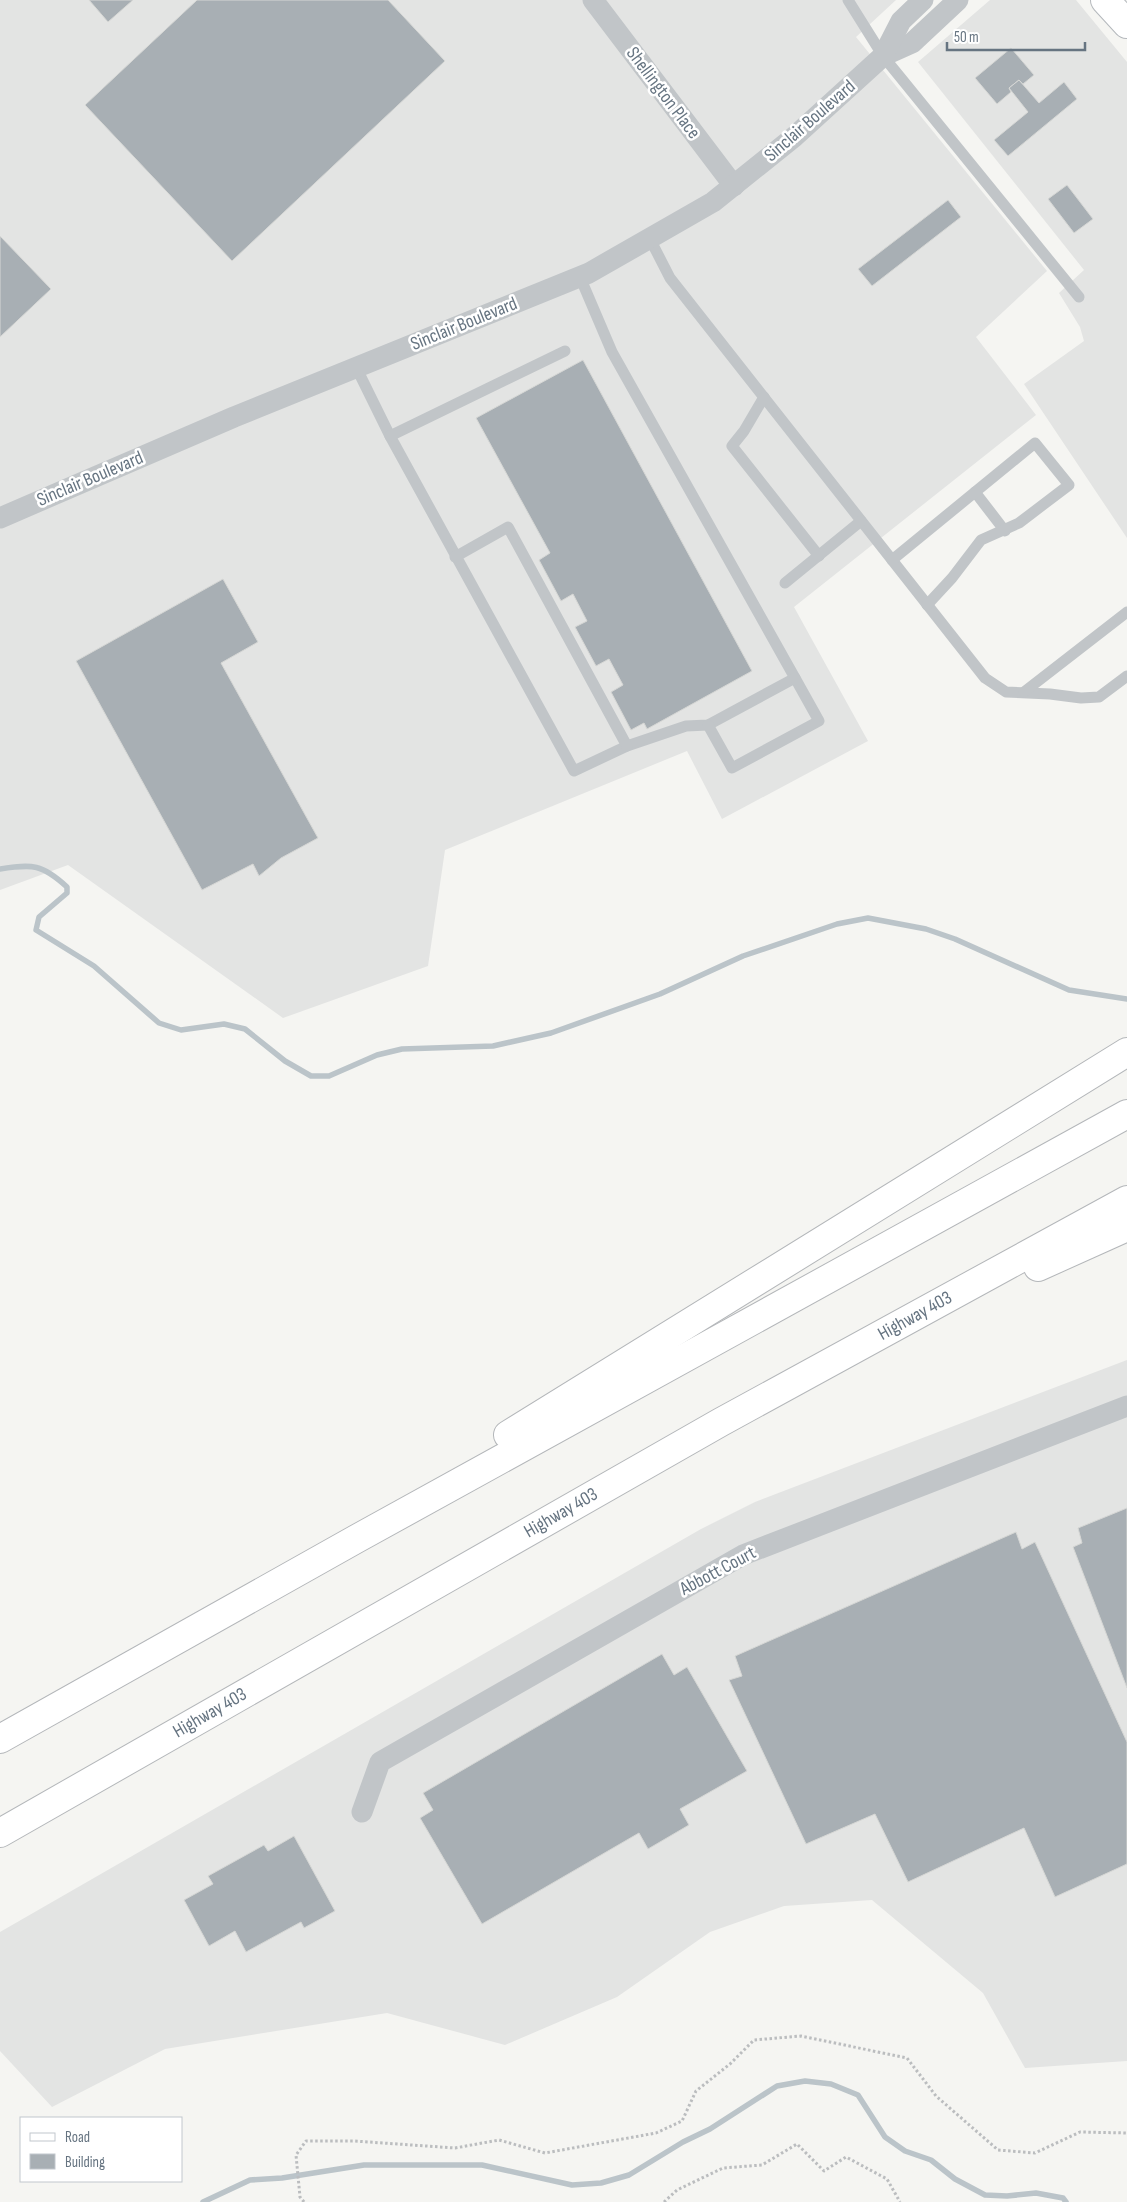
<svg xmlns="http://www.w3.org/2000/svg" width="1127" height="2202" viewBox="0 0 1127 2202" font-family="'Sofia Sans Condensed',sans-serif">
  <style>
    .built { fill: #e3e4e3 }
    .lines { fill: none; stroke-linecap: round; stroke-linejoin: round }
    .stream { stroke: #bbc4c9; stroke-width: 5.5 }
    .building { fill: #a8afb4; stroke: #d6d7d5 }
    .secondary-casing { stroke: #b4b8bc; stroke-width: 30 }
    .highway-casing { stroke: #b4b7ba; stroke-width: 30 }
    .path { stroke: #bbbdbf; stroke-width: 3; stroke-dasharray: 2.5 2.5; stroke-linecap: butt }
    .lane { stroke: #c1c5c8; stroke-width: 11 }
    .street { stroke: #c1c5c8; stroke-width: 21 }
    .secondary { stroke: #fff; stroke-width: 28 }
    .highway { stroke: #fff; stroke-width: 28 }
    .labels { text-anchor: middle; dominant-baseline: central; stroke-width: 5; stroke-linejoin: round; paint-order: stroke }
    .street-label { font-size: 19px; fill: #667481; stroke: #fff }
  </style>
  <rect width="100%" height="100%" fill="#f5f5f2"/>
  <g class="built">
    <polygon points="0,0 896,0 856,37 1047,271 976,337 1036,415 794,607 868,741 722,819 687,751 445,850 428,966 283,1018 68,865 0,890"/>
    <polygon points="990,0 1076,0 1127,62 1127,538 1024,384 1084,341 1080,327 1059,293 1084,270 918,62"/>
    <polygon points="1127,1360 1127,2061 1025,2068 983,1993 872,1900 784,1906 710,1932 617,1997 505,2045 387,2013 165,2049 52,2107 0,2051 0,1932 701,1529 755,1502"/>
  </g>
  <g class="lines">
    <g class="stream">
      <path d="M0 869C33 864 42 864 67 887V893L39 917 36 930 94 966 159 1023 181 1030 224 1024 245 1029 285 1061 311 1076H329L377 1055 402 1049 493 1046 551 1033 660 994 743 956 837 924 868 918 926 929 955 939 1069 990 1127 999"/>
      <polyline points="203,2202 250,2180 282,2178 364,2165 482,2165 572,2185 601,2183 629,2175 683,2142 710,2129 777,2086 805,2081 831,2084 858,2095 885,2137 905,2151 931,2160 955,2179 985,2195 1007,2196 1036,2193 1063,2198 1066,2202"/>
    </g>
  </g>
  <g class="building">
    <polygon points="89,0 133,0 108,22"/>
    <polygon points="197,0 388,0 445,61 232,261 85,105"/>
    <polygon points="1011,48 1034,75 1023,84 1019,80 1009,88 1011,92 997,104 975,78"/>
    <polygon points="1019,80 1039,103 1064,82 1077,99 1008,156 994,140 1028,112 1009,88"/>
    <polygon points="1067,185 1093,219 1074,233 1048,199"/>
    <polygon points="948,200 961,217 872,286 858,269"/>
    <polygon points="0,236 51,289 0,337"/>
    <polygon points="583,360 752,671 647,729 644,723 631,730 611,692 623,685 609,659 596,666 575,627 587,621 573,594 561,601 539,560 550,553 476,418"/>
    <polygon points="223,579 258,642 221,663 318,838 281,858 259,876 253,864 202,890 76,661"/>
    <polygon points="1127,1508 1127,1688 1073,1547 1082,1543 1078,1528"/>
    <polygon points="1016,1532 1022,1549 1035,1542 1127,1742 1127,1864 1055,1897 1024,1828 908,1882 875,1814 806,1844 729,1680 742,1676 735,1656"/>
    <polygon points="662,1654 674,1675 687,1667 747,1771 680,1809 689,1825 648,1849 639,1833 482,1924 420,1818 433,1810 423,1793"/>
    <polygon points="294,1836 335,1911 304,1928 301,1922 246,1952 235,1931 209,1946 184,1900 213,1884 208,1876 264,1845 268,1851"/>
  </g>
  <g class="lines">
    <defs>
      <polyline id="secondary" points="1105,0 1127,24"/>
      <g id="highway">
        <polyline points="1038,1267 1127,1227"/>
        <polyline points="508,1435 1127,1052"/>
        <polyline points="0,1739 358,1538 1127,1114"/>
        <polyline points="0,1833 721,1422 1127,1200"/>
      </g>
    </defs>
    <use href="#secondary" class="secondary-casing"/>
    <use href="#highway" class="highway-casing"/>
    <g class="path">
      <polyline points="304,2202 300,2197 296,2155 306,2141 354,2141 455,2148 499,2140 545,2153 656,2133 682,2121 696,2091 730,2064 754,2040 801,2036 907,2058 936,2096 998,2150 1035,2153 1080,2132 1127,2133"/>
      <polyline points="664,2202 677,2190 723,2168 762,2165 797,2144 824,2171 846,2157 887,2179 900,2202"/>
    </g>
    <g class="lane">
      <polyline points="848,0 883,56 1079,297"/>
      <polyline points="650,239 670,278 985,678 1006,692 1050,694 1081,698 1099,697 1127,676"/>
      <polyline points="356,367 390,436 574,771 627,746 686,726 708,725 795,678 612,352 580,277"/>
      <polyline points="764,397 744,431 732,446 819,556"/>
      <polyline points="390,436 565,351"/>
      <polyline points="975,492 1005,531"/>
      <polyline points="455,557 508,527 627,746"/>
      <polyline points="892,560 1035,443 1069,485 1019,523 981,540 952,578 927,605"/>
      <polyline points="785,583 861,521"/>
      <polyline points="1024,692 1127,612"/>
      <polyline points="708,725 732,768 819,721 795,678"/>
    </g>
    <g class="street">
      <polyline points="593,0 734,186"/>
      <polyline points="883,56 912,43 958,0"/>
      <polyline points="0,518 234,417 589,273 713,202 794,137 883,56 901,21 923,0"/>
      <polyline points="362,1812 380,1762 743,1555 1127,1406"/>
    </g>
    <use href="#secondary" class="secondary"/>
    <use href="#highway" class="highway"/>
  </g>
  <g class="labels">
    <g class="street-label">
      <text transform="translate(663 93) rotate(53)">Shellington Place</text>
      <text transform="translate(810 121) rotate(-41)">Sinclair Boulevard</text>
      <text transform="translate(464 324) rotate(-22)">Sinclair Boulevard</text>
      <text transform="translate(90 479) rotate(-23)">Sinclair Boulevard</text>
      <text transform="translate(915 1316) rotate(-29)">Highway 403</text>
      <text transform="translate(561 1513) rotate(-30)">Highway 403</text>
      <text transform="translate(718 1571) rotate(-28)">Abbott Court</text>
      <text transform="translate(210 1713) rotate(-30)">Highway 403</text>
    </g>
  </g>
  <rect x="20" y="2117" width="162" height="65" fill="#ffffff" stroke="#c2c7cd"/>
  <rect x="30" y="2133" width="25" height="8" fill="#ffffff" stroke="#c2c7cd"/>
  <text x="65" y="2142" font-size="15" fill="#667481">Road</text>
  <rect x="30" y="2154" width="25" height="15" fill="#a8afb4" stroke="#c2c7cd"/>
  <text x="65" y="2167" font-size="15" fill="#667481">Building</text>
  <path d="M947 42v8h138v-8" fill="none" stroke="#667481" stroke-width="2.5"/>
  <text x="954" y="42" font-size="15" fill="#667481" stroke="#ffffff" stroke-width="4" paint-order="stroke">50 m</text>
</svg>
